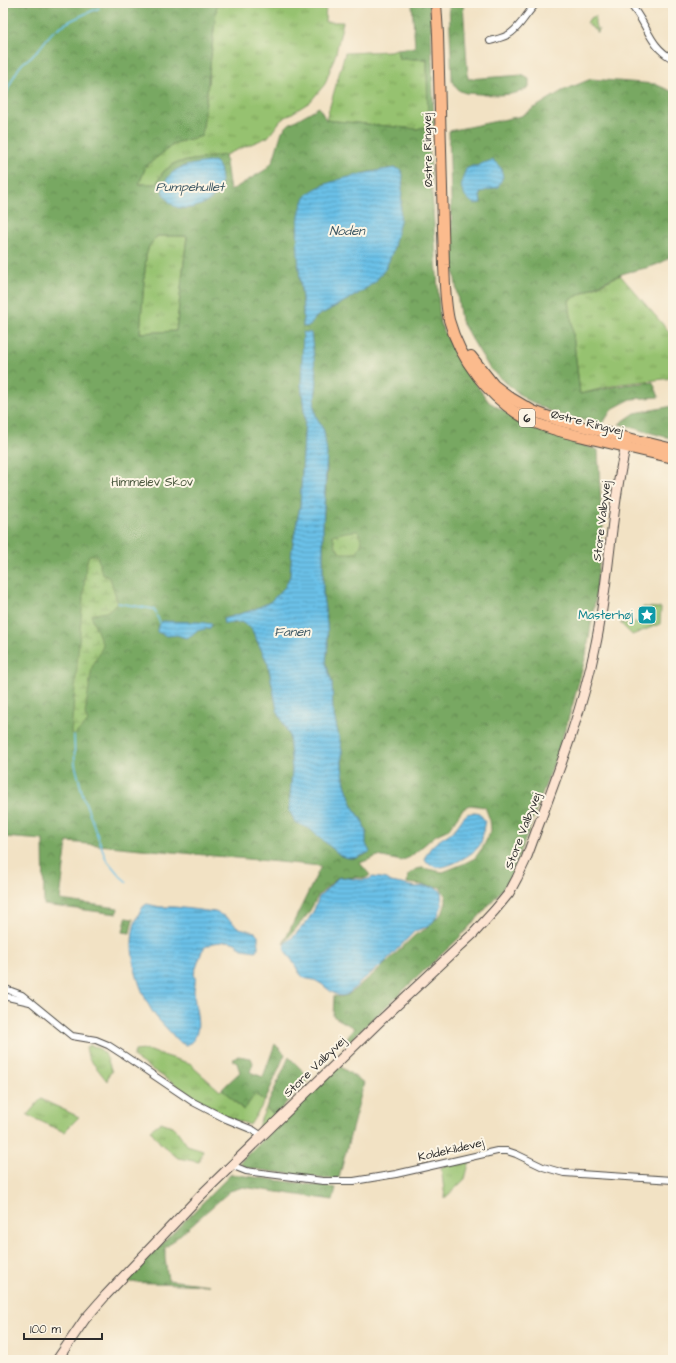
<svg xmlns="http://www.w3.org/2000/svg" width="676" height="1363" viewBox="0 0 676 1363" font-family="'Architects Daughter',sans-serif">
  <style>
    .grass { fill: url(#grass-tufts); stroke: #60764d }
    .forest { fill: url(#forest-crowns); stroke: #526a46; fill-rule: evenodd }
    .wetland { fill: url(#wetland-marsh); stroke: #60764d }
    .park { fill: url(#park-crowns); stroke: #60764d }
    .water { fill: url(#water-rules); stroke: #4b768a }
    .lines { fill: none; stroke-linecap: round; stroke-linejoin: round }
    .stream { stroke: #6bc1e8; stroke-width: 1.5 }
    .street-casing { stroke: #494642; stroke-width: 8 }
    .secondary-casing { stroke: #494642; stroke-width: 11 }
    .primary-casing { stroke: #494642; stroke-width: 12 }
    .street { stroke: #fff; stroke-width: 6 }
    .secondary { stroke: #fde4d1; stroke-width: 9 }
    .primary { stroke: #fbbb8d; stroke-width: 10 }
    .labels { text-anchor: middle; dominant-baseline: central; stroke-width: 4; stroke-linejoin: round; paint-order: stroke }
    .shield { fill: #fcf5e5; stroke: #6a6863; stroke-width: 1 }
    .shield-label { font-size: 11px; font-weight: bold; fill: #2b2b2b }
    .street-label { font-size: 12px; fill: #2b2b2b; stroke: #fcf5e5 }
    .park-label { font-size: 12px; fill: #4b583f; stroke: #fcf5e5 }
    .culture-label { font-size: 12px; fill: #0d838f; stroke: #fcf5e5; text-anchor: end }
    .water-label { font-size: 13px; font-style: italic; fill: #3e5864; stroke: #fcf5e5 }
  </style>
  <defs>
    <pattern id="grass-tufts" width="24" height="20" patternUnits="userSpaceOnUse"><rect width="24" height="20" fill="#96c26f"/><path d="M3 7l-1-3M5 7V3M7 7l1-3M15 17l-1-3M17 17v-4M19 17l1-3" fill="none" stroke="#7b9e5b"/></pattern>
    <pattern id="forest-crowns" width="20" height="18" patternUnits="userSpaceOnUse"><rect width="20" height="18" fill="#78a862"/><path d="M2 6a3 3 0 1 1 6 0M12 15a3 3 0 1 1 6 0" fill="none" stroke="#638951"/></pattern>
    <pattern id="wetland-marsh" width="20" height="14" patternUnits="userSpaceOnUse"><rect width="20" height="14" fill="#96c26f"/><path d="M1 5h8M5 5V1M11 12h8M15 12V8" fill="none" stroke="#7b9e5b"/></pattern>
    <pattern id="park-crowns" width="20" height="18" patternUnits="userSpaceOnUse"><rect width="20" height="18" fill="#96c26f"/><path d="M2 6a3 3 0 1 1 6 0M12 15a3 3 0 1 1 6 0" fill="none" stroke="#7b9e5b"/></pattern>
    <pattern id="water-rules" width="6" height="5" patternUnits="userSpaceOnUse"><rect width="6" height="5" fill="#6bc1e8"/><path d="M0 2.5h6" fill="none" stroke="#589dbc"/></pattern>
  </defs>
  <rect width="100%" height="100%" fill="#fcf5e5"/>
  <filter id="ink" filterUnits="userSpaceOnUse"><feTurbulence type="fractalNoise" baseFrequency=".025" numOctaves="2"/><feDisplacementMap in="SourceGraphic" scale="8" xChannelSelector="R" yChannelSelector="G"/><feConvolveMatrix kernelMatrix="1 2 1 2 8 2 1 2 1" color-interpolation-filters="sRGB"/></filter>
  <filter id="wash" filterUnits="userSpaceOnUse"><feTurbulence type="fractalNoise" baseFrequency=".012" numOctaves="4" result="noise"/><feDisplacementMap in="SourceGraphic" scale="16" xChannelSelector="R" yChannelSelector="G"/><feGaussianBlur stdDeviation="0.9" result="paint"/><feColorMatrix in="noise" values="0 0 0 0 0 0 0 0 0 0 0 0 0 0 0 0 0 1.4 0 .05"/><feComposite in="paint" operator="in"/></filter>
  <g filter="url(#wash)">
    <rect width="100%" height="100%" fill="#f2e2c4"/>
    <g class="grass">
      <polygon points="217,3 326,3 325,22 343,22 336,53 325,84 310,102 281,120 268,137 225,155 175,163 164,171 156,184 139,184 146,166 175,143 202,136"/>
      <polygon points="397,49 399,59 427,59 428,126 417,129 326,120 345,53 390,51"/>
      <polygon points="157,236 187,236 176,331 140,333 146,256 149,246"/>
      <polygon points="620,275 673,336 673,378 620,384 580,394 569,300"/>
      <polygon points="643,607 661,608 660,624 632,635 620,623 641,622"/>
      <path d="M90 1045C106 1049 107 1058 112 1072L109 1074 107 1081 88 1057 86 1047Z"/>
      <polygon points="144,1050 150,1051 192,1064 194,1068 220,1091 222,1089 243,1110 255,1094 265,1101 250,1125 225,1116 179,1087 133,1057 135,1051"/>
      <polygon points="41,1099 79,1117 64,1132 27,1115"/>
      <polygon points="266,1108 275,1115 261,1129 259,1128 259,1124"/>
      <polygon points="161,1122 172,1126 178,1132 187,1145 203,1150 199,1162 178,1158 161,1144 150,1130"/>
      <polygon points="470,1160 465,1179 445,1198 441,1167"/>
    </g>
    <g class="forest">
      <path d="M3 3H217L202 136 175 143 146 166 139 184H156L164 171 175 163 225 155 230 191 265 170 273 161 282 131 289 124 319 107 326 120 417 129 428 126 427 59H399L397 49 415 47 412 3H429L431 24 434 128 428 127 440 323 459 361 489 402 534 429 598 450 601 505 603 526 595 601 586 655 572 707 556 757 515 867 505 886 483 912 458 939 345 1045 343 1043 354 1028 333 1016 334 996 340 997 348 995 381 968 415 935 426 929 443 912 446 902V897L440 887 407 883 408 875 416 869 422 868 443 872 463 864 475 858 483 847 491 831 490 820 485 807 470 805 462 810 449 829 436 835 410 857 401 861 378 856 360 863 370 875 366 878 340 877 337 878 318 896 308 914 283 944 321 866 67 842 60 900 118 908 117 914 44 905 43 840 3 837ZM395 168 358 294 316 317 303 327V309L300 281 297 226 337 181 369 172ZM157 236H187L176 331 140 333 146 256 149 246ZM317 382 314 406 316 416 324 431 327 469 323 526V596L327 623 328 644 326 663 332 683 333 711 342 750V767L345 784 354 810 362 820 366 832 365 855 356 858H349L341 856 311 830 295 822 289 810 292 770 289 735 277 710 268 664 251 628 241 622 224 624 223 619 253 610 270 602 285 587 290 576 292 548 300 506 305 419 301 384Z"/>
      <path d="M449 3H463L468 79 522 75 529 79V87C513 99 484 94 466 93 458 91 455 88 452 81Z"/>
      <path d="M591 79 655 84 673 92V254C659 269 637 268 619 275 602 282 585 292 569 300L580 394 624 385 653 382 659 397 631 399 612 409 602 425 554 413 524 398 490 369 461 321 453 265 449 131 521 116 562 91ZM483 163 482 192 480 195 481 203 472 166H477Z"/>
      <polygon points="673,406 673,439 619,424 635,413"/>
      <polygon points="126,918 133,919 130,933 123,932"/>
      <polygon points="275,1044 285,1054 265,1101 255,1094 244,1110 222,1089 240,1072 237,1063 232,1060 238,1056 251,1058 253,1063 250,1072 263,1077"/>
      <polygon points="289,1057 310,1078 275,1115 266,1108"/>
      <polygon points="338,1065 364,1083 339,1178 325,1179 247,1168 242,1165 240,1162"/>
      <polygon points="231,1174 336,1188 333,1200 243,1187 230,1191 165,1248 165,1258 168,1280 210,1285 124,1282"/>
    </g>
    <path class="wetland" d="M89 555H97L102 574 110 578 118 603 106 612 91 615 103 646 92 667 85 714 88 721C84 727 78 730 74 736L71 732 86 565Z"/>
    <g class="park">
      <path d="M596 16C595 20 594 24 597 29H599L598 33 596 30 592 28 588 23H587L590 18Z"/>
      <polygon points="358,531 362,542 357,553 340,553 335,545 333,535 346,532"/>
    </g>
    <g class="water">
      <path d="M493 160 501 168 503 177 498 187 481 192 480 195 481 203 474 204C459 193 459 186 466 169L472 166H477L483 163Z"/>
      <path d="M214 161C220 166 221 169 221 177 221 183 221 190 217 194 208 204 187 213 174 206 169 203 166 197 162 192 169 163 189 166 214 161Z"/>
      <path d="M395 168 401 170 403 175 400 221 393 251 386 268 375 282 358 294 316 317 310 326 303 327C303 321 303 314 303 308 301 282 289 214 308 194 323 180 374 171 395 168Z"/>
      <polygon points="303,332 311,333 317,382 314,406 316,416 324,431 327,453 323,526 323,596 327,623 328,644 326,663 332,683 333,711 342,750 342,767 345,784 354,809 362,820 366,832 366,844 370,852 356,858 349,858 341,856 311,830 295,822 289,810 292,770 289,735 277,710 268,664 251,628 241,622 224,624 223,619 253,610 270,602 285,587 290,576 292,548 300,506 305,419 301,384"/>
      <polygon points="162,621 199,622 212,624 210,628 196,631 192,636 186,638 177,635 167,636 157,632 157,629"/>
      <path d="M476 812 479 813 485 821C483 827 483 840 480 845 474 854 452 866 441 867 436 868 431 865 427 862 426 860 424 859 425 857 426 855 428 853 428 852 434 841 445 838 454 830 459 825 462 818 467 814Z"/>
      <path d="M341 877C351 878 365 883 373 877L387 879 391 882 416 887 424 886 435 887 441 891 442 905 438 915 432 923 427 927 415 931 383 964 365 978 348 994C335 1000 328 987 318 982 313 978 306 981 301 975 298 972 296 966 293 962 291 958 287 956 286 952 284 949 284 946 285 943L294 936 308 920 314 910 319 897 338 878Z"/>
      <path d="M147 904 160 907H175L215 912 226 917 239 928 255 932 258 935V948L256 951 242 949 235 943 229 941 213 943 205 947 202 951 194 974C197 980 194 985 194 992 194 1008 206 1035 187 1045 179 1044 175 1037 170 1032 164 1025 157 1019 152 1011 137 986 124 944 138 916 140 911 142 906 147 904Z"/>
    </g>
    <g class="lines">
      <g class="stream">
        <path d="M3 132C7 119 3 102 8 89 11 82 18 68 23 63 29 58 35 54 39 49 44 43 49 35 55 30 68 21 84 14 99 8"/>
        <polyline points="118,603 153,609 156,613"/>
        <polyline points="157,616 160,623"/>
        <polyline points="74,736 75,764 83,796 106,859 120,876 127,882"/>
      </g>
    </g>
  </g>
  <g filter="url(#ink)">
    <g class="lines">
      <defs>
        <g id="street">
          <path d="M629 3C648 23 648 46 673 59"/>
          <path d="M490 41C497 39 506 37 511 33 522 25 527 12 537 3"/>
          <polyline points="3,988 22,995 72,1036 96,1040 108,1045 125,1056 193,1102 226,1119 253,1130 262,1136"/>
          <polyline points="3,996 30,1002"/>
          <polyline points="231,1165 246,1171 323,1181 354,1181 396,1174 497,1151 507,1151 516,1154 543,1167 564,1173 673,1180"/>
        </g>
        <path id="secondary" d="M57 1360 85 1319 106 1295 199 1197 380 1021 474 933 495 910 509 893 517 878 526 859C551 790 580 721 595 648 610 580 610 509 627 441"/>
        <g id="primary">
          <path d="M436 3 438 34 444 265C445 283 445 302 449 320 460 360 488 396 523 417 545 429 572 434 596 440 622 446 647 452 673 458"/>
          <polyline points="471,356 494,385 511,398 533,411 560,421 673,449"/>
        </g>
      </defs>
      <use href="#street" class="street-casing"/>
      <use href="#secondary" class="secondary-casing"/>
      <use href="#primary" class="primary-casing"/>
      <use href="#street" class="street"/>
      <use href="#secondary" class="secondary"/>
      <use href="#primary" class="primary"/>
    </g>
  </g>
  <defs>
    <symbol id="sight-square" viewBox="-11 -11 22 22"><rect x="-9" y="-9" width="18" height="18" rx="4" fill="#0f9aa8" stroke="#fcf5e5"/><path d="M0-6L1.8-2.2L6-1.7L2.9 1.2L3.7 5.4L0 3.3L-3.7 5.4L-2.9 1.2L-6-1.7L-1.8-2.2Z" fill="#fff"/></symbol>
  </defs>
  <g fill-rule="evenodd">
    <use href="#sight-square" x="636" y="604" width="22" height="22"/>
  </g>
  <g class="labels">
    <rect class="shield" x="519" y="409" width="16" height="18" rx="3"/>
    <g class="shield-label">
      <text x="527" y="418">6</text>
    </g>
    <g class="street-label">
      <text transform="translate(428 150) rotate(-91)">Østre Ringvej</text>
      <text transform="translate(587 423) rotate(14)">Østre Ringvej</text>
      <text transform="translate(602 521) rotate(-83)">Store Valbyvej</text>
      <text transform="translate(523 831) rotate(-69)">Store Valbyvej</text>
      <text transform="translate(315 1067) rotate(-44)">Store Valbyvej</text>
      <text transform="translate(451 1150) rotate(-13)">Koldekildevej</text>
    </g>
    <g class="park-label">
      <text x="152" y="482">Himmelev Skov</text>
    </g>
    <g class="culture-label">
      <text x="633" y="615">Masterhøj</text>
    </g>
    <g class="water-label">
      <text x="190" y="187">Pumpehullet</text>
      <text x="347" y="231">Noden</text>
      <text x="292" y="632">Fanen</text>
    </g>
  </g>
  <rect width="676" height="1363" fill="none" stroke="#fcf5e5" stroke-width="16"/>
  <path d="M24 1333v6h78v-6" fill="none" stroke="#2b2b2b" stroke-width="2"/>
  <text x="30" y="1333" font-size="12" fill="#2b2b2b" stroke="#fcf5e5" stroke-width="3" paint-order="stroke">100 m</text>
</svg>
